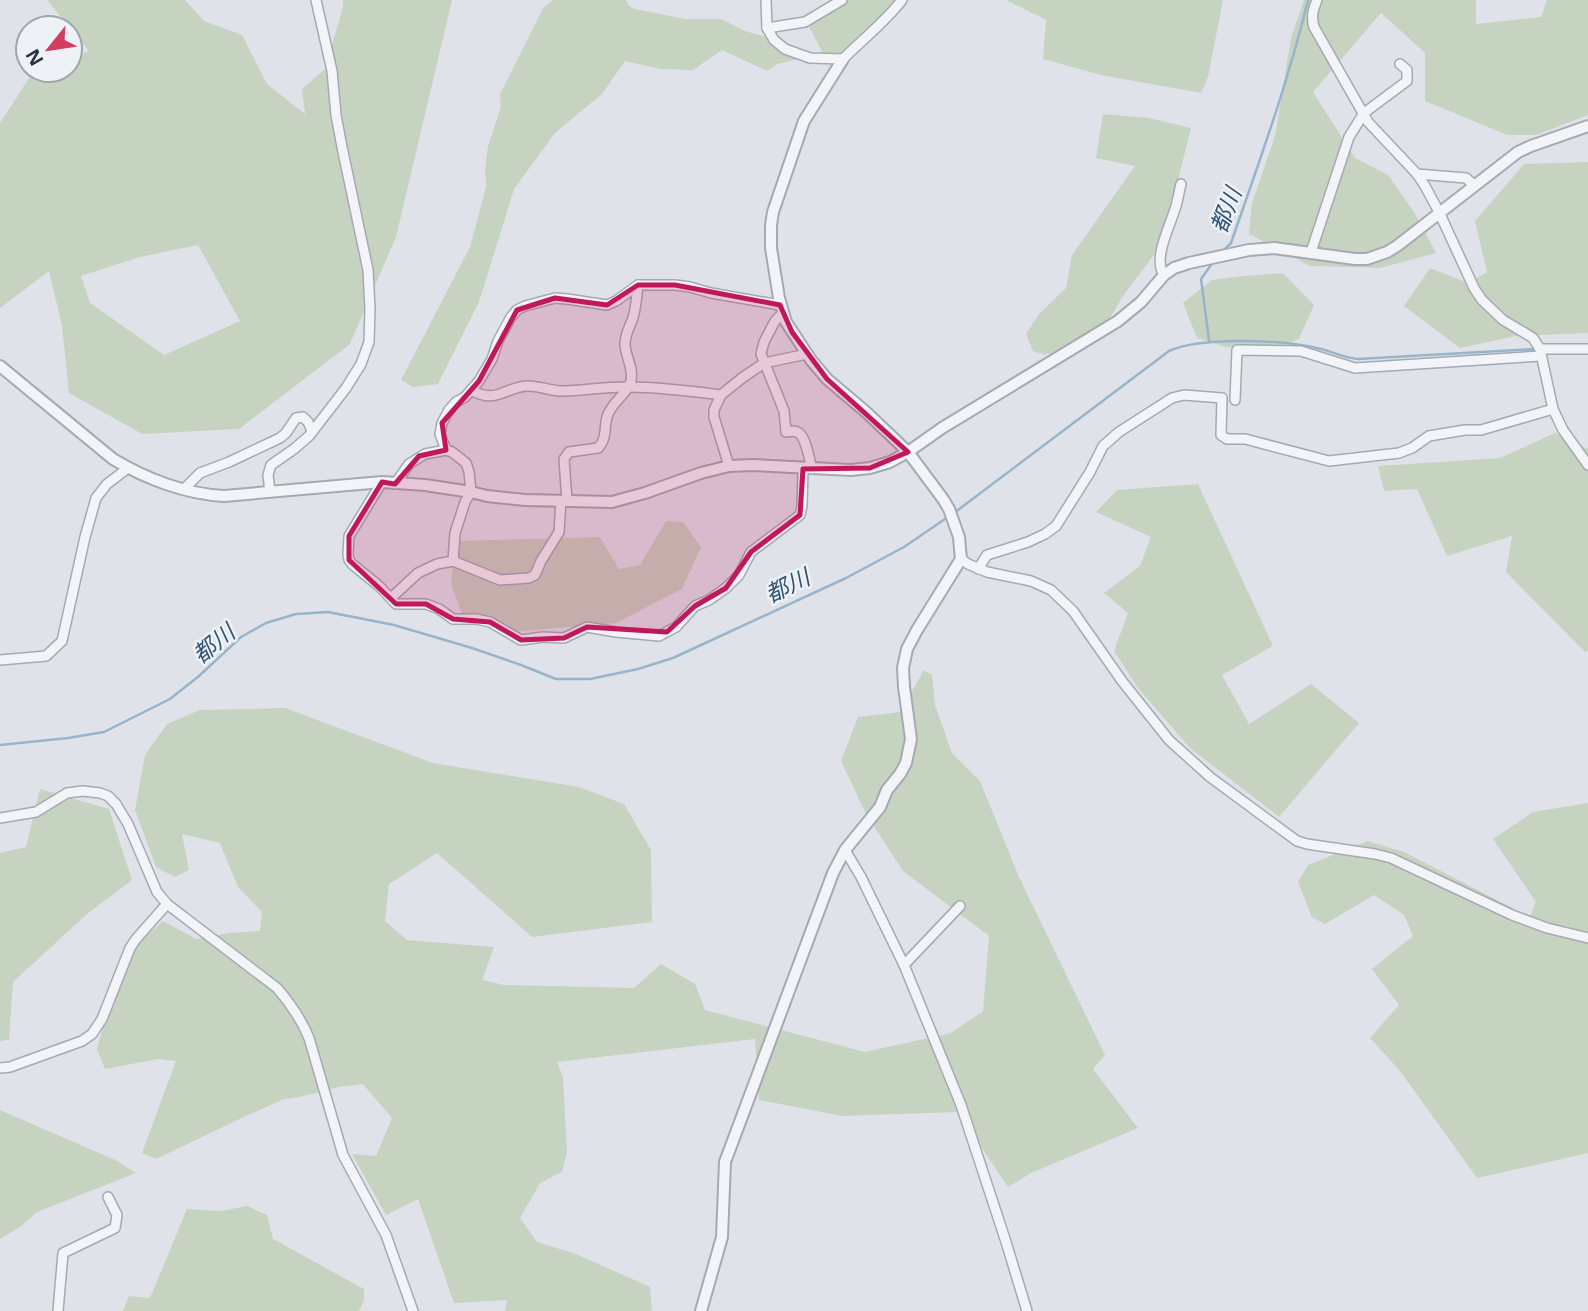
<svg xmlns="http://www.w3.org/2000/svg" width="1588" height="1311" viewBox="0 0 1588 1311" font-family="'Open Sans','Noto Sans JP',sans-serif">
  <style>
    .green { fill: #c6d3c0; fill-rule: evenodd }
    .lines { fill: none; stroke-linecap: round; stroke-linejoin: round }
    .stream { stroke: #98b4ca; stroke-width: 2.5 }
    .minor-casing { stroke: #a4aab3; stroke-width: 12 }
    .tertiary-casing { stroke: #a4aab3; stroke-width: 14 }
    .minor { stroke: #f2f4f7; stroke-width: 9 }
    .tertiary { stroke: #f2f4f7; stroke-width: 10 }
    .marked { fill: #c2185b; fill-opacity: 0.2; stroke: #c2185b; stroke-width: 5; stroke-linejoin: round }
    .labels { text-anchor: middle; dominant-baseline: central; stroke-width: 5; stroke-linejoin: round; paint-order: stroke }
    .water-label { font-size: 23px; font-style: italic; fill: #305476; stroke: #eef2f6 }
  </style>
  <rect width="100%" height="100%" fill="#dfe3e9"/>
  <g class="green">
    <path d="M47 0H185L204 21 242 35 267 84 305 114 302 89 325 69 343 7V0H452L396 237 350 344 239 429 142 434 69 393 62 326 49 271 0 308V123L31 75 43 70H70V59L89 51ZM198 245 240 321 164 355 90 303 81 276 140 257Z"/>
    <polygon points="553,0 626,0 629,6 635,9 686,19 721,19 745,31 767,37 776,45 803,58 777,64 767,71 722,50 693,70 660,69 625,61 602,94 555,133 514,189 479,302 438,384 413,387 401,380 470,247 486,187 485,169 488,146 501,107 500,94 543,8"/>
    <polygon points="847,0 900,0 844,53 824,56 808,24"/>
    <polygon points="1006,0 1223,0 1208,77 1201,93 1101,75 1043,59 1046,20"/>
    <polygon points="1304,0 1476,0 1476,24 1541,17 1547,0 1588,0 1588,115 1536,135 1507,135 1425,101 1425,53 1381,13 1313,92 1355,158 1388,175 1414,212 1436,253 1380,268 1310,266 1249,234 1252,203 1275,136 1291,38"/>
    <polygon points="1103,114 1149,118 1191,128 1162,244 1123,296 1107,323 1058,357 1046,353 1046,355 1033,351 1026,334 1039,314 1066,288 1072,255 1135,166 1096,158"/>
    <polygon points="1588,162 1588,333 1516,336 1460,348 1404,306 1430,268 1468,283 1487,272 1475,221 1524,164"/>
    <polygon points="1283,273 1314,305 1299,339 1278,348 1226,347 1197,338 1183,303 1212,280 1244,276"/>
    <polygon points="1555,433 1588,449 1588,650 1585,652 1506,572 1512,536 1447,556 1417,489 1384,491 1378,466 1500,458"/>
    <polygon points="1198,484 1273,646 1222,675 1249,724 1311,684 1359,723 1279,817 1190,748 1138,688 1114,651 1128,613 1104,593 1140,566 1151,537 1096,512 1117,490"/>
    <polygon points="666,521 683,522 701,547 682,589 616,623 512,632 464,619 451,584 455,541 600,537 619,569 640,565"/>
    <polygon points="924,670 932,675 935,705 952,753 980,781 1019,877 1105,1055 1093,1069 1138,1128 1031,1173 1008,1187 958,1112 842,1116 759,1100 755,1039 557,1062 563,1077 567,1152 562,1172 540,1183 520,1218 537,1242 576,1254 650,1287 652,1311 505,1311 507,1300 454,1303 418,1199 386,1215 352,1154 376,1156 392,1118 363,1084 339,1087 300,1097 284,1099 246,1116 156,1159 142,1153 176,1061 158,1059 105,1069 97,1049 109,1003 128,952 163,921 196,939 229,933 260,931 262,912 238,887 220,843 182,834 189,870 175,877 156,867 135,810 145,755 167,724 200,710 285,708 433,763 579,787 624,804 651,850 652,922 532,937 437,853 389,884 385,921 407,940 494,947 482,980 504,985 634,988 661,964 695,984 705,1010 865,1052 951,1033 983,1011 989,936 903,871 866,814 841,761 858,717 900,712"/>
    <polygon points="40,789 109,809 132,880 87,914 13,982 9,1040 0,1041 0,853 26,847"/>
    <polygon points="1588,803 1588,1153 1477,1178 1400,1071 1370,1038 1399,1005 1372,969 1413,936 1404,915 1374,895 1325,924 1312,917 1298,882 1308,865 1368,841 1404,852 1530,917 1536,902 1493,839 1533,812"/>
    <polygon points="0,1110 115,1160 136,1173 37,1212 20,1227 0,1239"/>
    <polygon points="247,1206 267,1215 273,1239 364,1289 364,1300 359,1311 123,1311 129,1296 150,1298 187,1209 221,1211"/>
  </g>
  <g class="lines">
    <g class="stream">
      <path d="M1223 251 1231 243C1259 162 1288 83 1308 0"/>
      <polyline points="1209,340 1201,279 1214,261"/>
      <path d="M954 513 1169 351C1202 336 1285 340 1321 349 1334 352 1344 358 1358 359L1536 349"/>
      <polyline points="0,745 68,738 104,732 170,699 199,676 241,637 266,623 296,614 328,612 394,625 472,648 521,665 556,679 590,679 638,669 673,658 846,578 904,547 948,517"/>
    </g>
    <defs>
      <g id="minor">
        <path d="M766 0 767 28 774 40 785 49 810 58 843 59C862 40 886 21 902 0"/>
        <path d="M1317 0C1313 10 1311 16 1314 27L1368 122 1417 174 1425 186 1439 212 1474 288 1482 300 1503 320 1533 338 1540 349 1553 409 1563 430 1588 465"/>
        <polyline points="767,28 805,22 842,0"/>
        <polyline points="1417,174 1466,178 1474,185"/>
        <polyline points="1311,252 1349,137 1364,113 1407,81 1407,70 1400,64"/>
        <path d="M1164 275C1152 259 1171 224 1176 206 1178 199 1179 192 1181 184"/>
        <path d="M783 313 775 321 764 342 761 354 784 411 786 432C791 431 795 430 799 433 807 440 809 459 812 469"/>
        <polyline points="1540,349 1588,349"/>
        <path d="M471 390C497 405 506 386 528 386 538 386 549 390 560 391 583 391 606 386 630 387 660 387 690 391 721 395"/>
        <polyline points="1235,400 1237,350 1301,351 1355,368 1541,356"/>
        <polyline points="446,450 440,434 442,423 449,410 456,402 465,397 479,381 492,359 498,341 511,317 517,310 525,306 555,298 567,299 607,305 616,301 638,285 675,285 690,287 711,293 780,305"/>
        <polyline points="729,466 714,417 714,410 721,395 742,378 764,363 807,354"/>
        <polyline points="382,482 349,536 348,554 349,560 352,564 379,586 396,604 426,604 439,609 453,619 476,619 490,622 521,640 543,637 564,638 587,627 616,632 659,636 676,627 695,606 709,600 726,588 739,575 751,552 800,515 802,506 803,469"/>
        <polyline points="395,484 409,464 425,454 446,450 452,452 466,463 469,472 471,492 465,502 455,533 453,561"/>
        <polyline points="184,489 200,473 229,462 280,438 286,433 296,418 303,417 308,422 312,431"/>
        <polyline points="270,492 268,475 271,465 294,449 309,436 346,388 361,364 369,342 370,309 368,270 342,147 336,115 332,71 316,0"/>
        <path d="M567 501 564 459 569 452 598 448C607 439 604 428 607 417 611 402 627 395 631 381 634 368 625 356 625 344 625 334 630 326 633 318 636 307 637 296 638 285"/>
        <polyline points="961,559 968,564 987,572 1031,581 1051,590 1073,611 1122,681 1169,740 1210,777 1297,841 1307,844 1375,854 1391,858 1512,915 1547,928 1588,938"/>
        <polyline points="978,569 987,555 1028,542 1045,534 1056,526 1090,472 1103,446 1119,432 1172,398 1184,395 1222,398 1221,435 1227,439 1245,439 1329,461 1399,453 1412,448 1429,436 1465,430 1481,430 1553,409"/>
        <polyline points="391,598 418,573 437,564 453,561 500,580 529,578 535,575 541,561 559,532 561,501"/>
        <polyline points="0,660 46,656 62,641 85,537 96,498 107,484 128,468"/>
        <path d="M0 818 36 812 67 793 83 791 100 793 108 796 116 804 128 824 157 892 167 904 277 988C291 1004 301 1019 309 1038L343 1155 386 1235 413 1311"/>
        <polyline points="845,850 861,877 904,965 961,1105 1006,1242 1027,1311"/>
        <polyline points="904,965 960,906"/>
        <polyline points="0,1068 10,1067 82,1041 92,1034 102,1019 130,948 136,939 167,904"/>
        <polyline points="58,1311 63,1253 115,1228 117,1215 108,1197"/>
      </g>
      <g id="tertiary">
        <path d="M0 366 113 459C146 479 186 494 224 496L382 482 425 485 471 492 487 496 525 500 612 502 645 493 701 473 729 466 753 465 851 470 870 468 890 462 908 452 942 428 1118 321 1141 302 1164 275 1174 268 1189 263 1249 250 1274 248 1355 259H1367L1387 252 1397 246 1518 152 1531 146 1588 126"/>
        <polyline points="701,1311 722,1237 725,1162 833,873 845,850 880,807 887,790 900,774 906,763 911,739 904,687 903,668 907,649 917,630 961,559 960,549 959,537 949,509 943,499 908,452 866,412 827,379 811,360 786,322 779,298 771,248 771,225 773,212 804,121 843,59"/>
      </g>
    </defs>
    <use href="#minor" class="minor-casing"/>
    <use href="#tertiary" class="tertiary-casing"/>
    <use href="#minor" class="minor"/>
    <use href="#tertiary" class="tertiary"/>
  </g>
  <path class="marked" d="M638 285H675L780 305 792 332 827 379 908 452 870 468 803 469 800 515 751 552 726 588 695 606 667 632 587 627 564 638 521 640 490 622 453 619 426 604H396L349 560V536L382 482 395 484 419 456 446 450 442 423 479 381 517 310 555 298 607 305Z"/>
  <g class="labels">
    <g class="water-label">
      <text transform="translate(1225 210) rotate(-69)">都川</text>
      <text transform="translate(787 585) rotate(-26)">都川</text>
      <text transform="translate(213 643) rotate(-39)">都川</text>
    </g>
  </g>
  <g transform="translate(49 49) rotate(240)"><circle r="33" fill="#eef2f6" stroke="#9ea5ad" stroke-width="2"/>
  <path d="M0-5L12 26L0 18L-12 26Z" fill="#d33e5f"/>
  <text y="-10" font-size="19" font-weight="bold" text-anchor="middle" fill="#273240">N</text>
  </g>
</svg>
